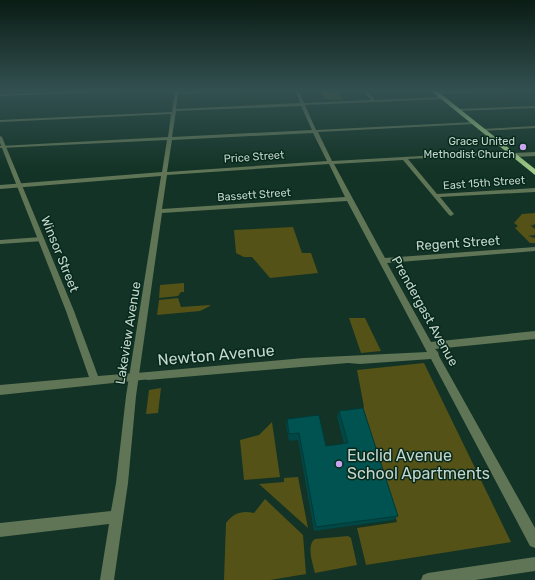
<svg xmlns="http://www.w3.org/2000/svg" width="535" height="580" viewBox="0 0 535 580" font-family="Rubik,sans-serif">
  <style>
    .green { fill: #555217 }
    .lines { fill: none; stroke-linecap: round; stroke-linejoin: round }
    .minor { fill: #607456; fill-rule: evenodd }
    .tertiary { fill: #607456; fill-rule: evenodd }
    .trunk { fill: #9eca84; fill-rule: evenodd }
    .wall { fill: #004745 }
    .building { fill: #005350; stroke: #003a38 }
    .poi-dot { fill: #c8a6ef; stroke: #07291b; stroke-width: 1.5 }
    .labels { text-anchor: middle; dominant-baseline: central; stroke-width: 3; stroke-linejoin: round; paint-order: stroke }
    .far-poi-label { font-size: 11px; fill: #c4d6cd; stroke: #07291b; text-anchor: end }
    .far-street-label { font-size: 11px; fill: #c4d6cd; stroke: #07291b }
    .street-label { font-size: 13px; fill: #c4d6cd; stroke: #07291b }
    .near-street-label { font-size: 16px; fill: #c4d6cd; stroke: #07291b }
    .near-poi-label { font-size: 16px; fill: #c4d6cd; stroke: #07291b; text-anchor: start }
  </style>
  <rect width="100%" height="100%" fill="#123325"/>
  <g class="green">
    <polygon points="319,90 342,90 339,94 342,100 326,99"/>
    <polygon points="535,213 535,224 533,225 535,226 530,225 535,229 535,235 528,236 535,238 535,243 530,243 515,228 518,226 514,223 522,214"/>
    <polygon points="293,227 302,253 311,253 318,273 270,278 252,257 244,257 236,253 234,230"/>
    <polygon points="184,283 184,292 181,292 178,296 159,298 160,285"/>
    <polygon points="178,298 181,307 210,305 210,306 200,311 157,315 159,300"/>
    <polygon points="349,318 365,318 381,351 361,353"/>
    <polygon points="424,363 511,542 366,565 357,528 397,522 363,408 364,407 357,370"/>
    <polygon points="161,388 158,413 146,414 149,390"/>
    <polygon points="272,422 280,477 244,480 240,440 259,435"/>
    <polygon points="298,477 308,528 259,484 284,482 284,478"/>
    <path d="M265 499 303 535 306 574 270 580H224L226 523C233 513 242 510 254 513Z"/>
    <path d="M348 536 351 538 357 565 315 573C313 564 306 545 315 539Z"/>
  </g>
  <g class="lines">
    <g class="minor">
      <polygon points="0,90 5,90 0,93"/>
      <path d="M175 90H179V92L258 90 256 91 178 94 176 109 300 103 295 90H299L304 103 371 100 363 90H367L375 100 443 97 445 98 443 99 305 105 316 130 474 122 476 123 474 124 318 132 332 161 511 151 512 152 509 154 408 159 437 194 535 188V192L440 197 454 214 451 216 449 215 403 160 334 164 385 258 535 247V251L387 263 431 342 535 331V339L435 349 438 352 439 356 535 528V548L530 546 431 359 360 364 348 363 148 380 145 379 143 376 145 373 148 372 304 358 427 352 347 201 162 213 136 396 128 483 114 580H100L109 524 0 537V523L111 511 116 483 126 396 161 176 0 189V185L162 172 167 140 0 148V146L168 137 171 114 0 122V120L172 112ZM301 106 312 130 172 137 176 111ZM313 133 327 161 167 172 172 140ZM329 164 345 197 162 209 167 175Z"/>
      <polygon points="492,90 523,90 521,91 437,94 435,93 437,92"/>
      <polygon points="535,106 535,108 458,111 456,110 458,109"/>
      <polygon points="535,126 535,128 482,131 480,130 482,129"/>
      <polygon points="535,152 535,156 514,157 511,155 514,153"/>
      <polygon points="41,237 44,239 43,241 0,244 0,240"/>
      <polygon points="535,557 535,571 475,580 421,580 423,575 428,573"/>
    </g>
    <g class="tertiary">
      <polygon points="109,90 139,90 137,91 0,96 0,94"/>
      <polygon points="0,136 2,137 74,311 98,376 148,372 151,373 153,376 151,379 0,395 0,385 89,377 66,311 0,143"/>
    </g>
    <polygon class="trunk" points="430,90 436,90 535,169 535,175"/>
  </g>
  <polygon class="wall" points="339,411 398,516 393,520 314,531 298,440 289,441 286,425 287,419 326,446 344,444 337,417"/>
  <polygon class="building" points="363,408 398,516 316,527 299,433 289,434 287,419 319,415 326,446 348,443 339,411"/>
  <linearGradient id="sky" x2="0" y2="1"><stop stop-color="#0a1c14"/><stop offset="0.53" stop-color="#335051"/><stop offset="1" stop-color="#335051" stop-opacity="0"/></linearGradient>
  <rect width="535" height="171" fill="url(#sky)"/>
  <g class="poi-dot">
    <circle cx="523" cy="147" r="4"/>
    <circle cx="339" cy="464" r="4"/>
  </g>
  <g class="labels">
    <g class="far-poi-label">
      <text x="515" y="141">Grace United<tspan x="515" dy="13">Methodist Church</tspan></text>
    </g>
    <g class="far-street-label">
      <text transform="translate(254 157) rotate(-4)">Price Street</text>
      <text transform="translate(484 183) rotate(-4)">East 15th Street</text>
      <text transform="translate(254 195) rotate(-4)">Bassett Street</text>
    </g>
    <g class="street-label">
      <text transform="translate(458 243) rotate(-4)">Regent Street</text>
      <text transform="translate(60 254) rotate(68)">Winsor Street</text>
      <text transform="translate(425 311) rotate(61)">Prendergast Avenue</text>
      <text transform="translate(128 333) rotate(-81)">Lakeview Avenue</text>
    </g>
    <g class="near-street-label">
      <text transform="translate(216 355) rotate(-5)">Newton Avenue</text>
    </g>
    <g class="near-poi-label">
      <text x="347" y="455">Euclid Avenue<tspan x="347" dy="18">School Apartments</tspan></text>
    </g>
  </g>
</svg>
